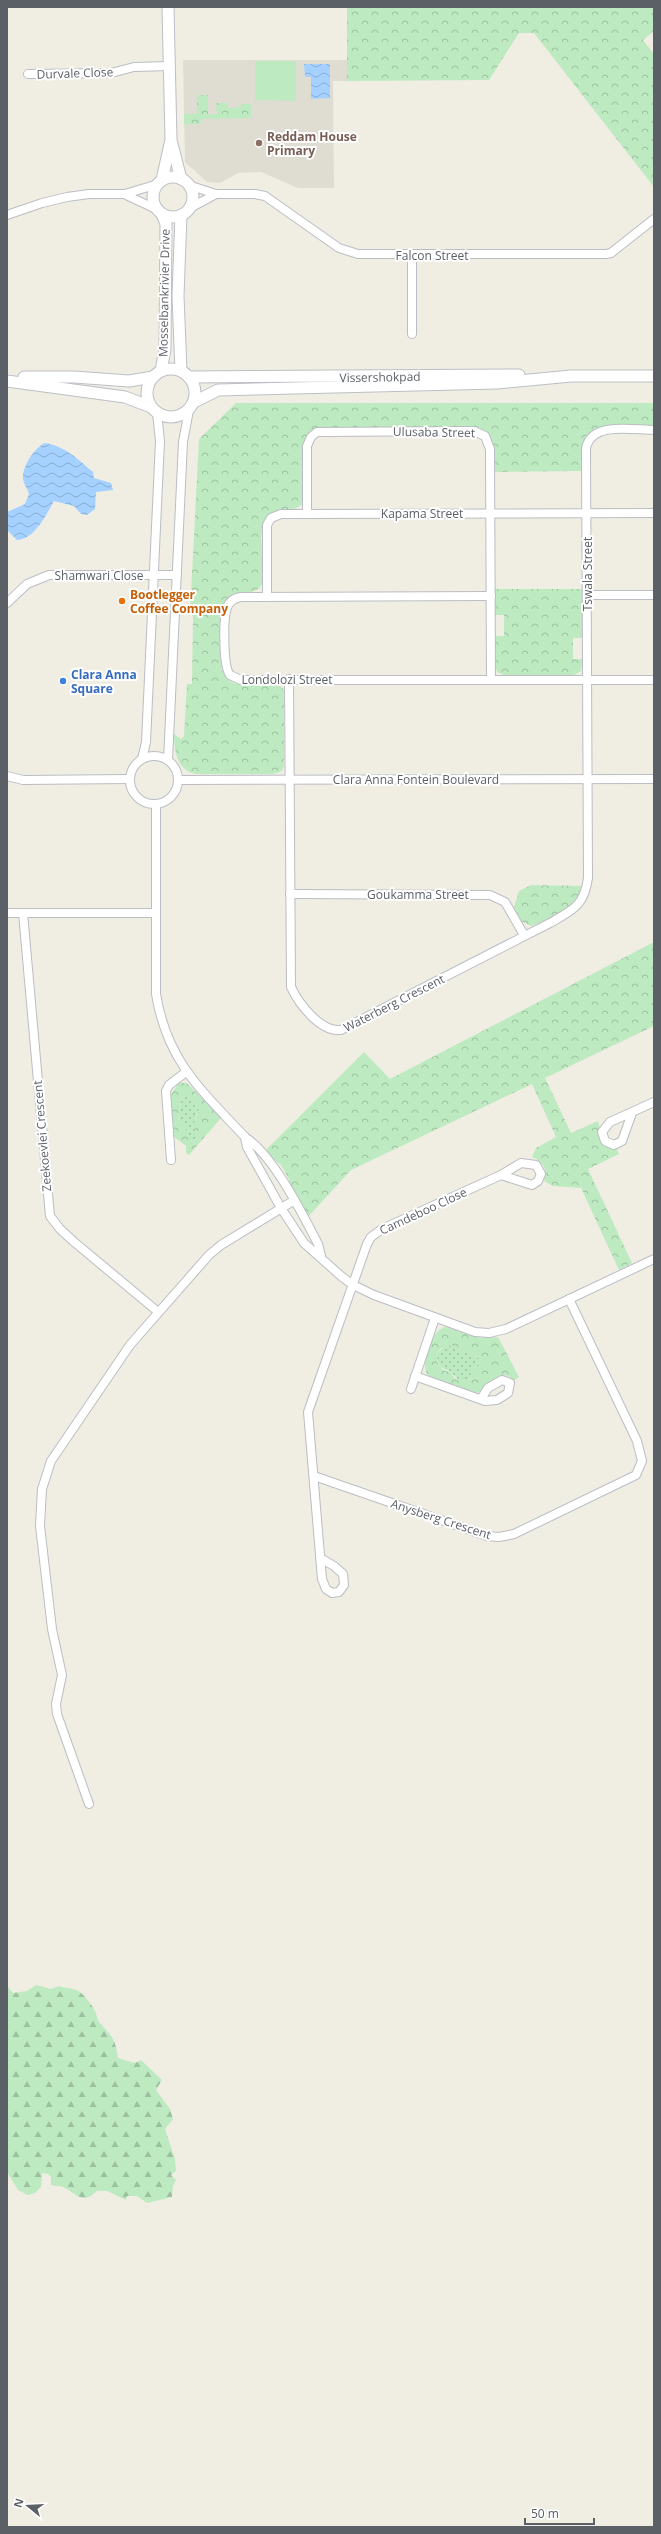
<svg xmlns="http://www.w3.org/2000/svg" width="661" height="2534" viewBox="0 0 661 2534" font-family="'Open Sans',sans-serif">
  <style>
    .education { fill: #dfddd2 }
    .grass { fill: url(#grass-dots) }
    .forest { fill: url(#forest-firs) }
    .park { fill: url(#park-crowns); fill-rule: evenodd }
    .pitch { fill: #bdeac0 }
    .water { fill: url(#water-waves) }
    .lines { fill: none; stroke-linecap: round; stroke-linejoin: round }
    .street-casing { stroke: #bbbdc4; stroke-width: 10 }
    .secondary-casing { stroke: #bcbfc6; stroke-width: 13 }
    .street { stroke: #fff; stroke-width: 8 }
    .secondary { stroke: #fff; stroke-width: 11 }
    .education-dot { fill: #8d6e63; stroke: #fff; stroke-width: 1.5 }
    .food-dot { fill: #e8710a; stroke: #fff; stroke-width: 1.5 }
    .shop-dot { fill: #3f7fe0; stroke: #fff; stroke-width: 1.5 }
    .labels { text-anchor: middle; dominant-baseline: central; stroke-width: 4; stroke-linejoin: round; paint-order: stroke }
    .street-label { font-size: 12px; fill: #5b5f66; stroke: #fff }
    .education-label { font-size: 12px; font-weight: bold; fill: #785e54; stroke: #fff; text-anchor: start }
    .food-label { font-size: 12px; font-weight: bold; fill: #c56008; stroke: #fff; text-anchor: start }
    .shop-label { font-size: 12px; font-weight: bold; fill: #366cbe; stroke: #fff; text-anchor: start }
  </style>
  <defs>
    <pattern id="grass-dots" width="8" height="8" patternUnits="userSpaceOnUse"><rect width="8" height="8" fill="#bdeac0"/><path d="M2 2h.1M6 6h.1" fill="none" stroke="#9dc1a0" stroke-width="1.8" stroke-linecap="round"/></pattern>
    <pattern id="forest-firs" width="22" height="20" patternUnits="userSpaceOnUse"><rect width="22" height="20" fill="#bdeac0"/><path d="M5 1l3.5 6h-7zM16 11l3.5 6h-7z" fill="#9dc1a0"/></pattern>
    <pattern id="park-crowns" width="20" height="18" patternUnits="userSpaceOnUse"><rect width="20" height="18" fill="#bdeac0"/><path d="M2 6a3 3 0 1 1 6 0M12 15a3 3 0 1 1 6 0" fill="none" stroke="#9dc1a0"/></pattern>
    <pattern id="water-waves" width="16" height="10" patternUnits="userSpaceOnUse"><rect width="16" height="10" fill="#a4d1ff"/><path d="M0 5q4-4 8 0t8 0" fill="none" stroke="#89add2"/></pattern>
  </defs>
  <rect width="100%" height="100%" fill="#f0eee3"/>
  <polygon class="education" points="183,60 347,60 347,81 333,81 334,188 298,188 261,172 238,173 220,183 207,182 185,162"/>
  <g class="grass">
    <polygon points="183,1096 191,1098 199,1110 195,1119 197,1136 193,1142 188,1140 188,1132 178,1121 180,1101"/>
    <polygon points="447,1345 455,1346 461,1351 469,1351 481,1360 479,1366 472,1368 470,1371 472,1379 459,1381 451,1372 440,1367 437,1360 438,1352"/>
  </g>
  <path class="forest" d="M36 1985 51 1989 59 1986C66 1989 73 1987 80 1992 85 1996 92 2005 95 2011 97 2015 97 2020 100 2023 112 2037 115 2037 118 2058L135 2063 141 2060 162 2080 156 2090 170 2109 173 2119 165 2129 175 2159 176 2171 171 2175 176 2180 173 2186 172 2197 147 2203 137 2196H127L126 2200 107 2191H97C80 2207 76 2191 60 2186 57 2186 54 2186 51 2185V2177L48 2174 42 2173 41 2187 35 2193 28 2195 18 2190 7 2172V1986L13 1993 27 1991Z"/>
  <g class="park">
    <polygon points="347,7 654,7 654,31 643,40 654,54 654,187 534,33 519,33 489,80 347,81"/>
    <polygon points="197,95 208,95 208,114 217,114 216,103 228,103 228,108 241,107 241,104 251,104 251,118 201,119 200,124 184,124 184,114 197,114"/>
    <path d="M236 403H654V426C636 426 591 420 584 440 581 449 583 461 583 471L494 472C494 453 498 432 475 427H323L310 432 303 445 302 504C293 514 278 506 268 516 254 531 268 568 261 586 252 598 235 587 226 600 219 609 219 658 222 670 224 676 229 681 234 683 248 688 275 676 284 690V766L282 771 274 774H197C177 772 174 750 174 734L181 739 184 736 187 684H192L193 616 190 613 199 439Z"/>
    <polygon points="495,589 583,589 583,638 573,638 573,659 583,659 581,671 574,675 504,675 497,672 495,665 495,636 504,636 504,615 495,615"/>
    <path d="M531 885 583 886C577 905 550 921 531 926L521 921 514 907 519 891Z"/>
    <path d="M654 942V1026L545 1078 571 1133 598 1121C602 1133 598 1148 617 1149L619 1154 588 1169 632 1263 619 1270 581 1188 553 1186 544 1181C548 1170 543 1161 532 1157L536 1148 556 1137 532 1084 351 1170 307 1218 289 1187V1179L281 1165 273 1159 266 1150 364 1052 390 1079Z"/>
    <path d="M179 1082 188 1084 221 1118 189 1155 186 1153V1146L174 1137 171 1095ZM183 1096 191 1098 199 1110 194 1123 197 1136 193 1142 188 1140V1132L178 1121 180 1101Z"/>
    <path d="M446 1327 480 1338 498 1337 519 1377 514 1380C496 1365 489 1391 476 1393L429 1376C418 1368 432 1327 446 1327ZM451 1345 461 1351 472 1353 481 1360 479 1366 471 1368 470 1371 472 1379 459 1381 454 1378 451 1372C438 1371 433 1359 440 1349Z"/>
  </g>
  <polygon class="pitch" points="255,61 296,61 296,101 255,100"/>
  <g class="water">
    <polygon points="304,64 330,64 330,98 311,99 311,77 305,77"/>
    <path d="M45 443C67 447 77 459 93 472L94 478 111 483 113 490 96 492 95 509 87 515 81 514 74 506 54 501C46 515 35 539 17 540L7 530V512L25 504 29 494C28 489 24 485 23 479 22 467 34 448 45 443Z"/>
  </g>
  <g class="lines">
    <defs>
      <g id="street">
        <polyline points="28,74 111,73 134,67 170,66"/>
        <polyline points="188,185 216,194 255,194 265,196 339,248 358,254 606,254 611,253 654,219"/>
        <polyline points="126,195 158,210"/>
        <polyline points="190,208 216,194"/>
        <polyline points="7,215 42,203 67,197 89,194 125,194 158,184"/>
        <polyline points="412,255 412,334"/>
        <polyline points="307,514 307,446 311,437 317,432 474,431 485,436 490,449 491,680"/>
        <polyline points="588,595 654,595"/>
        <path d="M491 596 241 597C234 598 229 601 227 608 223 618 223 667 230 675L241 680H654"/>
        <polyline points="267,597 267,525 271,518 281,514 654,513"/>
        <polyline points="7,603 27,584 49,575 177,575"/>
        <path d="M289 679 291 987C299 1004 320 1032 341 1030L550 923C573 910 584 906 588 878L586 448C592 421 633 430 654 430"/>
        <circle cx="154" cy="780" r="24"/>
        <polyline points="142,759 146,742 160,441 157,413"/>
        <polyline points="168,760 183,442 189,410"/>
        <polyline points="7,776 23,780 130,779"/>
        <polyline points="178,780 654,779"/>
        <path d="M156 804V994C167 1061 201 1090 245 1137 273 1155 302 1213 318 1244L321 1256"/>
        <polyline points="290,894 490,895 505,902 524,935"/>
        <polyline points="7,913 155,913"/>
        <polyline points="23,913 50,1216 60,1229 73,1241 157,1311"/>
        <polyline points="632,1113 622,1141 614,1145 605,1141 602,1132 610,1122 654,1102"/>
        <polyline points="245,1137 247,1147 281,1208 304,1243 341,1276 353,1285 374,1295 475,1332 489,1333 506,1329 654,1259"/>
        <polyline points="171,1160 166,1091 169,1085 186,1072"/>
        <polyline points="415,1376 485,1401 497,1400 508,1393 510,1383 502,1380 488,1388 481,1399"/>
        <polyline points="411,1389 435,1318"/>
        <polyline points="314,1476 487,1536 499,1537 514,1534 636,1475 642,1461 637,1441 569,1299"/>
        <polyline points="322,1559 334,1566 343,1574 344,1585 339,1592 332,1593 326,1589 322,1579 308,1412 367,1244 371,1237 382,1229 501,1175 521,1163 536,1165 541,1174 538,1181 532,1185 501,1175"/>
        <polyline points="89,1804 57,1714 56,1704 62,1675 52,1629 40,1526 42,1489 51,1461 130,1345 209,1255 221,1245 293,1201"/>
      </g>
      <g id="secondary">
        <polyline points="168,7 171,140 181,179"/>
        <circle cx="173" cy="197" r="20"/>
        <polyline points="162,180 170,144"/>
        <circle cx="171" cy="393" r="24"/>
        <polyline points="161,371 165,349 166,224 162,214"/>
        <polyline points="181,371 178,296 181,215"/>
        <polyline points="24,377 74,377 129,381 153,377"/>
        <polyline points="189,377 519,375"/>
        <polyline points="7,381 125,397 151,407"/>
        <polyline points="194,402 218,390 497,383 571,376 654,376"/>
      </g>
    </defs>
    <use href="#street" class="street-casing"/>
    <use href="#secondary" class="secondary-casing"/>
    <use href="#street" class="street"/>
    <use href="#secondary" class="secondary"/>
  </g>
  <circle class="education-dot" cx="259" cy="143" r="4"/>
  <circle class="food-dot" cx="122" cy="601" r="4"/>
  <circle class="shop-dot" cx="63" cy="681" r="4"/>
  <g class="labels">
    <g class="street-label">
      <text transform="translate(75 73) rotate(-2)">Durvale Close</text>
      <text x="432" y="255">Falcon Street</text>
      <text transform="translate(164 293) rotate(-89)">Mosselbankrivier Drive</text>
      <text transform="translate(380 377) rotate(-1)">Vissershokpad</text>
      <text transform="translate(434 432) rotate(1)">Ulusaba Street</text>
      <text x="422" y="513">Kapama Street</text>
      <text transform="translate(587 574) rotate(-90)">Tswala Street</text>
      <text x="99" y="575">Shamwari Close</text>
      <text x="287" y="679">Londolozi Street</text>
      <text x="416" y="779">Clara Anna Fontein Boulevard</text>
      <text x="418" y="894">Goukamma Street</text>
      <text transform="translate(394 1003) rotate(-27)">Waterberg Crescent</text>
      <text transform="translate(42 1136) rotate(-95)">Zeekoevlei Crescent</text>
      <text transform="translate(423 1211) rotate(-25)">Camdeboo Close</text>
      <text transform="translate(441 1519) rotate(18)">Anysberg Crescent</text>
    </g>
    <g class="education-label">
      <text x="267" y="136">Reddam House<tspan x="267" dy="14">Primary</tspan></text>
    </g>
    <g class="food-label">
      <text x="130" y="594">Bootlegger<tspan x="130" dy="14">Coffee Company</tspan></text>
    </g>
    <g class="shop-label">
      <text x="71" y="674">Clara Anna<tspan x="71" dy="14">Square</tspan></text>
    </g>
  </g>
  <rect width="661" height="2534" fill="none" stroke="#5b5f66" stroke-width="16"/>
  <g transform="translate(28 2506) rotate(288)" stroke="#ffffff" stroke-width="3" paint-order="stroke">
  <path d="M0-3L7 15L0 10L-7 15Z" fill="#5b5f66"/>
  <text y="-6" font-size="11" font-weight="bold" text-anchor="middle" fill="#5b5f66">N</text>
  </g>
  <path d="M525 2518v6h69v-6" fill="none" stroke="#5b5f66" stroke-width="2"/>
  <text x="531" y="2518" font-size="12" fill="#5b5f66" stroke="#ffffff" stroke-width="3" paint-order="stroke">50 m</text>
</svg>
